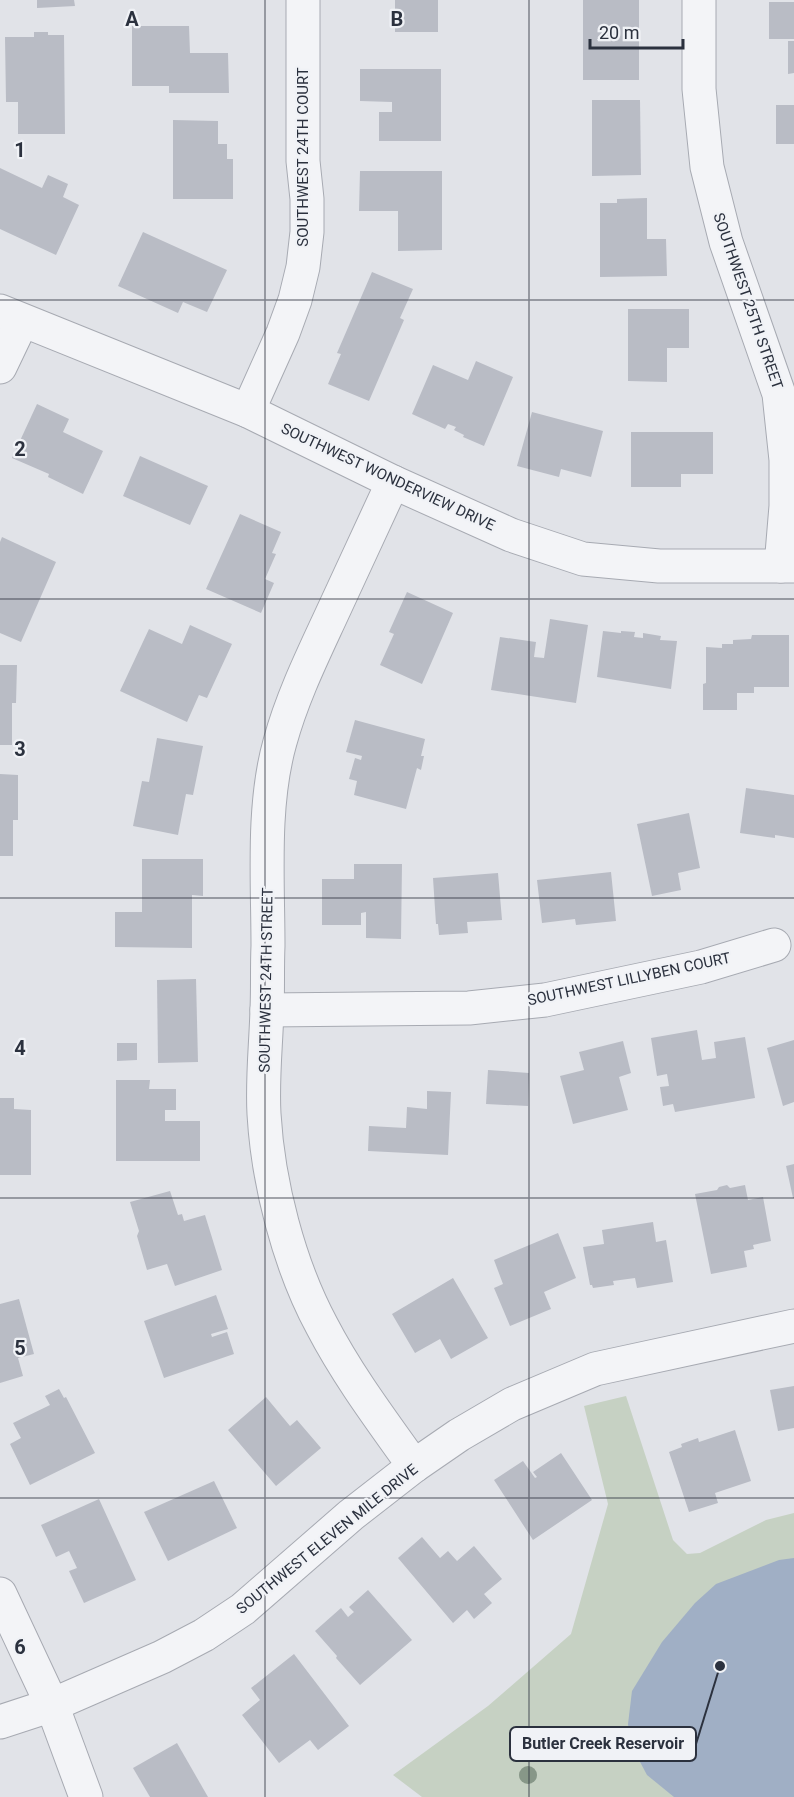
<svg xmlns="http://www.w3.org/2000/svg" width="794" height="1797" viewBox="0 0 794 1797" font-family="Roboto,sans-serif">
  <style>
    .green { fill: #c6d1c3 }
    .water { fill: #a0afc5 }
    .building { fill: #b9bcc5 }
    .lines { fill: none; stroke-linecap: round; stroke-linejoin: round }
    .minor-casing { stroke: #a7aab2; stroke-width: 35 }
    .minor { stroke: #f3f4f7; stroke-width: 33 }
    .tree { fill: #879788 }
    .grid { fill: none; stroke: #2b313e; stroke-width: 1.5; stroke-opacity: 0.55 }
    .labels { text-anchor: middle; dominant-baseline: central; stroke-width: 4.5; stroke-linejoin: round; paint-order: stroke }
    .street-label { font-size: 15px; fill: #2b313e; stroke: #f0f2f6 }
    .grid-label { font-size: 20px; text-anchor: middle; font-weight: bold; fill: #2b313e; stroke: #f0f2f6; stroke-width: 4.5; stroke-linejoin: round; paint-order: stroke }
    .leader { fill: none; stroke: #2b313e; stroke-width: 2 }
    .callout-dot { fill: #2b313e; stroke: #f0f2f6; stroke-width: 2 }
    .callout { fill: #f0f2f6; stroke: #2b313e; stroke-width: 2 }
    .callout-label { font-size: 16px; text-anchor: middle; font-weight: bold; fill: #2b313e }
  </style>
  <rect width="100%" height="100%" fill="#e1e3e8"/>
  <polygon class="green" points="626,1396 673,1540 687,1554 700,1553 766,1520 794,1513 794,1797 422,1797 393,1775 488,1706 571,1634 608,1504 584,1406"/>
  <polygon class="water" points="794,1558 794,1797 674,1797 647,1775 631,1745 628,1724 632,1691 662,1642 695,1603 716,1584 779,1560"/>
  <g class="building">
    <polygon points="37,0 74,0 75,6 37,8"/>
    <rect x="395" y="0" width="43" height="32"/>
    <rect x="583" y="0" width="56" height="80"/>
    <rect x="769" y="2" width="25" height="37"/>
    <polygon points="132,26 189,26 190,53 228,53 229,93 169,93 169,86 132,86"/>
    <polygon points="34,32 48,32 48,35 64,35 65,134 18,134 18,102 6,102 5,37 34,37"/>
    <polygon points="788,41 794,41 794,73 788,74"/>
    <polygon points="360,69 441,69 441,141 379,141 379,112 392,112 392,102 360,101"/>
    <polygon points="592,100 640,100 641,175 592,176"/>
    <rect x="776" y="105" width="18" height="39"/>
    <polygon points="173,120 218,121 218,144 227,144 227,159 233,159 233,199 173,199"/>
    <polygon points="0,168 42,188 48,175 68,184 63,197 79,205 56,255 0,229"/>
    <polygon points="360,171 442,171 442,250 398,251 398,211 359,211"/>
    <polygon points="647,198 647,239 666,239 667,276 600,277 600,203 617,203 617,199"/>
    <polygon points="143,232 227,270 207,312 183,302 178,313 118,286"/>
    <polygon points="372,272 413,289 400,318 404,320 369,401 328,384 341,354 337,353"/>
    <polygon points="628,309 689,309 689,348 667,348 667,382 628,381"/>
    <polygon points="476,361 513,377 484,446 463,437 464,435 454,430 456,427 448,424 445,429 412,414 433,365 468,380"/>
    <polygon points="37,404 69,419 63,432 103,451 83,494 48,477 49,474 12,458"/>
    <polygon points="532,412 603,431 591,477 561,469 559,477 517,466"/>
    <polygon points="631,432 713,432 713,474 681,474 681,487 631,487"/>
    <polygon points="140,456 208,486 190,525 123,496"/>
    <polygon points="240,514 281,532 272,553 276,554 265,579 274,583 261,613 206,589"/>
    <polygon points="2,537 56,562 21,642 0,633 0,542"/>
    <polygon points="407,592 453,613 422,684 380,665 394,634 389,632"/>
    <polygon points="550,619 588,625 576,703 491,690 500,637 536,642 534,657 544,658"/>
    <polygon points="190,625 232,644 207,698 199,695 187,722 120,691 149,629 182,644"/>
    <polygon points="603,631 621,633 621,631 635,632 634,637 643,638 643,633 661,636 660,640 677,641 671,689 597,677"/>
    <polygon points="752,635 789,635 789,687 754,687 754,693 737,693 737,710 703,710 703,684 706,683 706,647 722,648 722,644 733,644 733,640 751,639"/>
    <polygon points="0,665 17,665 16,703 12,703 12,745 0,745"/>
    <polygon points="355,720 425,739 421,756 424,756 421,770 417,768 406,809 354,795 357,781 349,779 355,758 361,760 362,756 346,752"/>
    <polygon points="157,738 203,746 193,795 186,794 178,835 133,826 142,781 149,782"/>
    <polygon points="0,774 18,775 18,820 13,820 13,856 0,856"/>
    <polygon points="746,788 794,795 794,838 775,835 775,838 740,833"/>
    <polygon points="689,813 700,868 678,873 681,890 652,896 637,824"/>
    <polygon points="142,859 203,859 203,896 192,895 192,948 115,947 115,912 142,912"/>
    <polygon points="354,864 402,864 401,939 366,938 366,912 361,913 361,925 322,925 322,879 354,879"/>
    <polygon points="611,872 616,921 576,925 575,919 542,923 537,880"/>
    <polygon points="498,873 502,920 467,922 468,933 439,935 438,924 436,924 433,878"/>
    <polygon points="196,979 198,1062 158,1063 157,980"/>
    <polygon points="697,1030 702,1060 716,1058 714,1042 745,1037 755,1098 675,1112 673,1104 663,1106 660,1087 669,1086 667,1074 657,1076 651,1038"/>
    <polygon points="794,1040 794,1102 783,1106 767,1048"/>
    <polygon points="623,1041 631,1073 619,1077 628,1110 573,1124 560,1076 584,1070 579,1052"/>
    <polygon points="117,1043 137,1043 137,1060 117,1061"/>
    <polygon points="488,1070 529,1073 528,1106 486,1104"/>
    <polygon points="116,1080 150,1080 149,1089 176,1089 176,1110 165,1110 165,1121 200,1121 200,1161 116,1161"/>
    <polygon points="427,1091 451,1092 448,1155 368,1151 369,1126 406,1128 407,1107 427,1109"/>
    <polygon points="0,1098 14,1098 14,1109 31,1110 31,1175 0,1175"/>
    <polygon points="794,1164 794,1198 793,1198 786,1166"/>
    <polygon points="727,1185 730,1188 745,1185 748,1200 763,1197 771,1241 753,1245 754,1249 744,1251 747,1267 711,1274 695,1194 717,1190 719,1187"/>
    <polygon points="170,1191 178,1215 182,1214 184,1221 205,1215 222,1270 175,1286 167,1264 147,1270 137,1236 139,1231 130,1202"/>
    <polygon points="653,1222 656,1242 666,1240 673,1282 637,1288 635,1278 613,1281 614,1285 593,1288 592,1285 590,1285 583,1247 604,1244 602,1230"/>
    <polygon points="558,1233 576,1278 544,1292 551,1309 510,1326 494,1288 503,1284 494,1260"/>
    <polygon points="453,1278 488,1338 451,1359 440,1339 415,1353 392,1314"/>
    <polygon points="216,1295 228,1329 211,1334 212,1337 227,1332 234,1354 164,1378 144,1321"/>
    <polygon points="19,1299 34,1354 18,1358 23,1376 0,1383 0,1304"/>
    <polygon points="794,1386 794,1428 778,1431 770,1390"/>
    <polygon points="59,1389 64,1398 66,1397 95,1453 30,1485 10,1444 21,1438 13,1423 50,1405 45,1396"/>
    <polygon points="266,1397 290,1426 297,1420 321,1448 276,1486 228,1430"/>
    <polygon points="735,1430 751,1481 715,1493 718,1503 689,1512 669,1452 682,1447 681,1444 698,1438 699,1442"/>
    <polygon points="561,1453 592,1500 533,1540 494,1480 523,1461 535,1478 537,1477 533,1472"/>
    <polygon points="214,1481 237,1528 168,1561 144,1512"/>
    <polygon points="99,1499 136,1580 84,1603 69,1571 77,1568 69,1551 56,1557 41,1525"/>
    <polygon points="422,1537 440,1558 448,1551 457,1561 474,1546 502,1579 484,1594 492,1603 474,1619 467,1610 453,1623 398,1558"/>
    <polygon points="368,1590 412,1640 360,1685 336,1658 337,1656 315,1631 341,1608 348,1617 354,1612 349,1607"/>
    <polygon points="294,1654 349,1726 318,1750 310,1740 279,1763 242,1715 260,1700 251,1688"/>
    <polygon points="177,1743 208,1797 150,1797 133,1768"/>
  </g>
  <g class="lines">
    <defs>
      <g id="minor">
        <polyline points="699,0 699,89 707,167 726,242 779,394 786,460 786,506 781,566"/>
        <polyline points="0,311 248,411 393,482 511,535 583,559 659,566 794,566"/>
        <polyline points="0,367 22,321"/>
        <polyline points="248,411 283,333 295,300 303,267 307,232 307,199 303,161 303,0"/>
        <path d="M393 482C372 527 352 571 331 616 312 657 292 698 280 742 262 805 268 881 268 946 267 967 268 988 267 1009 266 1045 262 1079 264 1114 268 1183 289 1265 322 1326 348 1376 382 1421 414 1466"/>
        <polyline points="267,1010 469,1008 545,1000 701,967 774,945"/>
        <polyline points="0,1594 52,1705 86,1797"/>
        <polyline points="0,1722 52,1705 162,1657 204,1635 243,1609 351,1515 414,1466 459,1435 512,1404 595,1369 794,1326"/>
      </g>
    </defs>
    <use href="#minor" class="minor-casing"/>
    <use href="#minor" class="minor"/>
  </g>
  <circle class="tree" cx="528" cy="1775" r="9"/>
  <path class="grid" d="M265 0V1797M529 0V1797M0 300H794M0 599H794M0 898H794M0 1198H794M0 1498H794"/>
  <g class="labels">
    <g class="street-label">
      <text transform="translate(303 157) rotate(-90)">SOUTHWEST 24TH COURT</text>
      <text transform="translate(748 301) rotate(71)">SOUTHWEST 25TH STREET</text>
      <text transform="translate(388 477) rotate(25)">SOUTHWEST WONDERVIEW DRIVE</text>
      <text transform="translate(629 979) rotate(-12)">SOUTHWEST LILLYBEN COURT</text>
      <text transform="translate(266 980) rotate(-89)">SOUTHWEST 24TH STREET</text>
      <text transform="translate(327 1539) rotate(-39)">SOUTHWEST ELEVEN MILE DRIVE</text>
    </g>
  </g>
  <g class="grid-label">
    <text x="132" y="26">A</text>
    <text x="397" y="26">B</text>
    <text x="20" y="157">1</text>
    <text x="20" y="456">2</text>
    <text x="20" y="756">3</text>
    <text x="20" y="1055">4</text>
    <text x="20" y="1355">5</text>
    <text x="20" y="1654">6</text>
  </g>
  <path class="leader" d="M720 1666L696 1744"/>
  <circle class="callout-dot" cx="720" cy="1666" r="6"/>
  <rect class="callout" x="510" y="1727" width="186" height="34" rx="6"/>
  <g class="callout-label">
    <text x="603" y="1749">Butler Creek Reservoir</text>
  </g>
  <path d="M590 39v9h93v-9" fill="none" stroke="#2b313e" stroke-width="3"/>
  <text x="599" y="39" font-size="18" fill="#2b313e" stroke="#f0f2f6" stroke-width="4.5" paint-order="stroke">20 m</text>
</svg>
